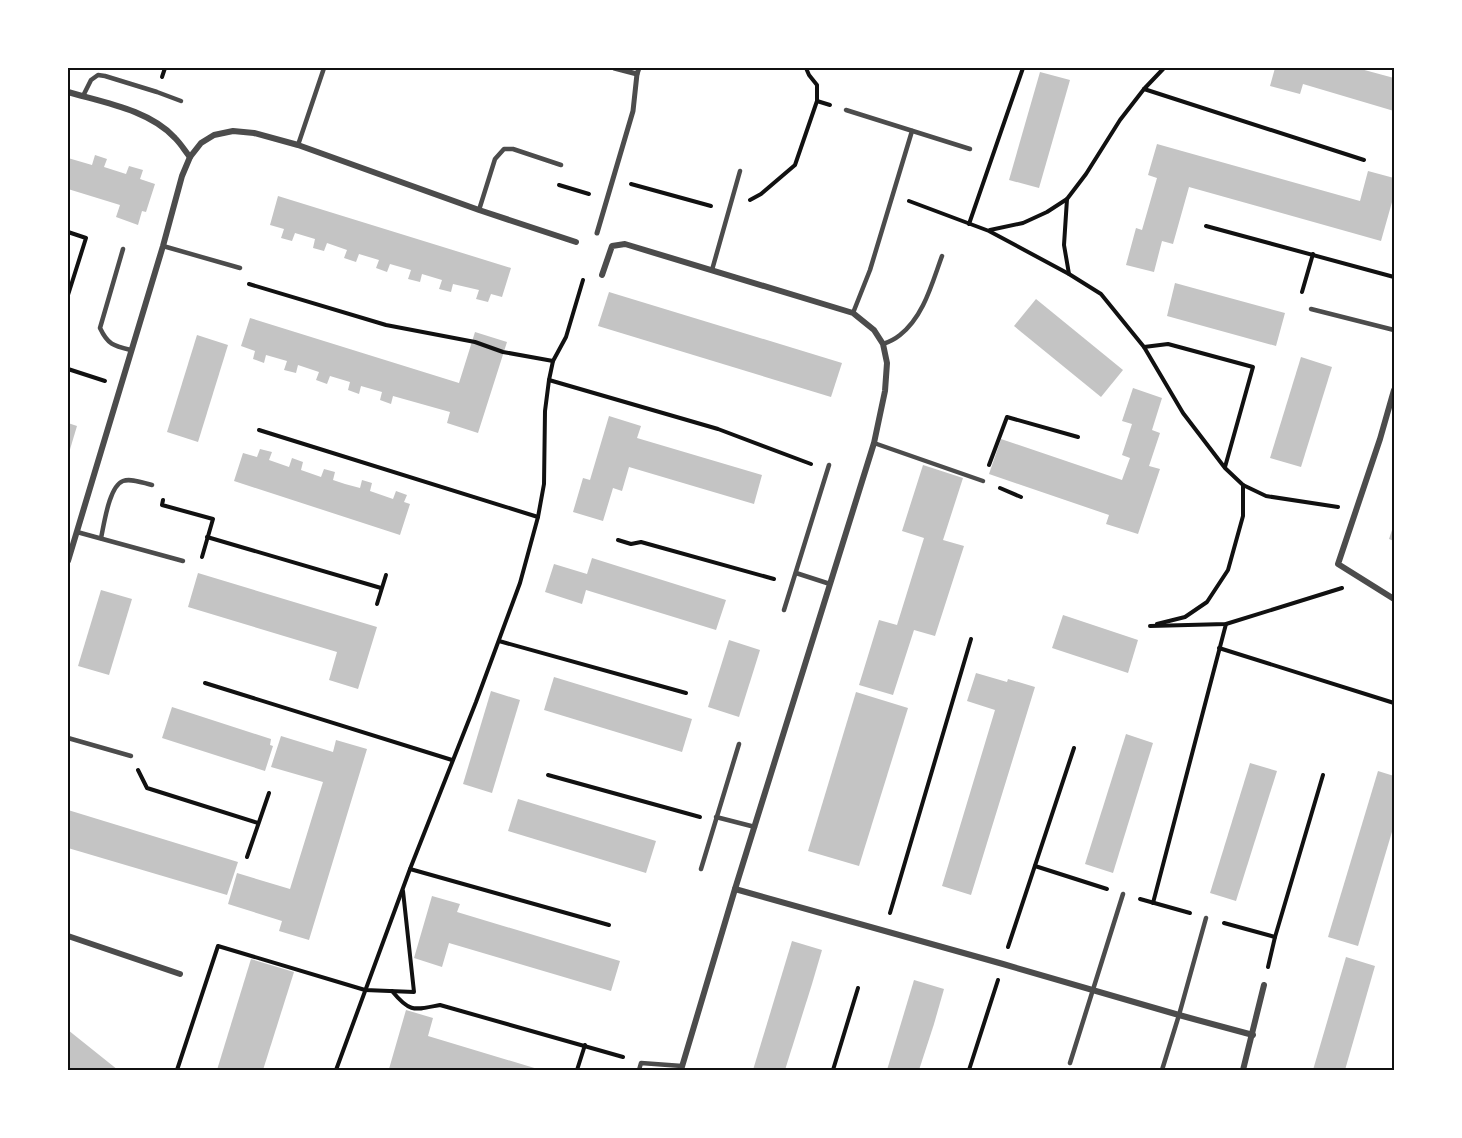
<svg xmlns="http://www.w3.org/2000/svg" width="1462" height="1138" viewBox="0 0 1462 1138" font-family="'Asap Condensed',sans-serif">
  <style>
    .building { fill: #c4c4c4 }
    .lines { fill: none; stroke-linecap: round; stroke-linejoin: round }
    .path { stroke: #111; stroke-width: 4 }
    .service { stroke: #4c4c4c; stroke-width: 4.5 }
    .pedestrian { stroke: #4c4c4c; stroke-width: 5 }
    .minor { stroke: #4c4c4c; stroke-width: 6 }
    .neatline { fill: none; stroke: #111; stroke-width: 2 }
  </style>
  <rect width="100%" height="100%" fill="#fff"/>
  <g class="building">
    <polygon points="1275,68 1357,68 1394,78 1394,111 1303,84 1300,94 1270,86"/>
    <polygon points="1040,72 1070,80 1039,188 1009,180"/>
    <polygon points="1157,144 1360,201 1368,171 1394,178 1394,195 1381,241 1189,187 1173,244 1162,241 1154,272 1126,265 1136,228 1142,230 1157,178 1148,175"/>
    <polygon points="95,155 107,159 104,167 126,174 129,166 143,170 140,179 155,184 146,212 142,211 138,225 116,217 120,205 68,189 68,158 92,165"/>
    <polygon points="278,196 511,268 502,297 491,294 488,302 476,299 479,290 453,284 451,292 439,289 442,280 422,274 420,282 408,279 411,270 390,264 387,272 376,268 379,260 359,254 356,262 344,258 347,250 327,243 324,251 313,248 315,239 295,233 292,241 281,238 284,229 270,225"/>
    <polygon points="1175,283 1285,313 1276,346 1167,316"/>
    <polygon points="609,292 842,363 831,397 598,326"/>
    <polygon points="1036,299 1123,370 1101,397 1014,326"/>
    <polygon points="250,318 459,383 475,332 507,342 478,433 447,423 450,412 393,396 391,404 380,400 382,392 361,386 359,394 348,390 350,382 330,376 327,384 316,380 319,372 298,365 296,373 284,370 287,361 266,355 264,363 253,359 255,351 241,346"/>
    <polygon points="197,335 228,345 198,442 167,432"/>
    <polygon points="1301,357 1332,367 1301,467 1270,458"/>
    <polygon points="1133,388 1162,398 1152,430 1160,433 1149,466 1160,469 1138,534 1106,524 1109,515 989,474 1001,439 1122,480 1130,458 1122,455 1132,424 1122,421"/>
    <polygon points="609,416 641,426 637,438 762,475 754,504 629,467 622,491 613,488 603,521 573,512 583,478 590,480"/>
    <polygon points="68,423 77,426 68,456"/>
    <polygon points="260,449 272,452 269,460 289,467 292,458 303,462 301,470 321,477 324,469 335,472 333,480 345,484 360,488 362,480 372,483 370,491 393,499 396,491 407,495 404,502 410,504 400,535 234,481 243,453 257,457"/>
    <polygon points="923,465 963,478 943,540 964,546 935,636 914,630 893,695 859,685 879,620 897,625 924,538 902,531"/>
    <polygon points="1394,524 1394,541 1389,539"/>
    <polygon points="592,558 726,600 716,630 586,590 582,604 545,592 554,564 587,574"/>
    <polygon points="198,573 377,627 358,689 329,680 337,652 188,607"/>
    <polygon points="101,590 132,599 109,675 78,666"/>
    <polygon points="1063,615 1138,640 1128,673 1052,648"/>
    <polygon points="729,640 760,650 739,717 708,707"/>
    <polygon points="976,673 1007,682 1008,679 1035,687 971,895 942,886 995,710 967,701"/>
    <polygon points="554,677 692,719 682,752 544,710"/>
    <polygon points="491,691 520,700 492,793 463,784"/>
    <polygon points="856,692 908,708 859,866 808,851"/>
    <polygon points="172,707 271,739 270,745 273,746 265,771 162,738"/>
    <polygon points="1126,734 1153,743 1113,873 1085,864"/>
    <polygon points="281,736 333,752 336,740 367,749 309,940 279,931 282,921 228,904 237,873 290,889 323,782 271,767"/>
    <polygon points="1250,763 1277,771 1236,901 1210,893"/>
    <polygon points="1378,771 1394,776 1394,825 1358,946 1328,937"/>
    <polygon points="518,799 656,841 646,873 508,831"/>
    <polygon points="68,810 238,862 227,895 68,848"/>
    <polygon points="432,896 460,904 457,912 620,961 611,991 449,943 442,967 414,958"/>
    <polygon points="792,941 822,950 812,984 785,1070 753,1070"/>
    <polygon points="1346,957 1375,966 1345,1070 1313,1070"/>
    <polygon points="251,959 294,972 263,1070 217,1070"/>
    <polygon points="914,980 944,989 934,1024 919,1070 887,1070"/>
    <polygon points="406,1010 433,1018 428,1036 541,1070 428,1070 421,1068 421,1070 394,1070 389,1069"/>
    <polygon points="68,1030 118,1070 68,1070"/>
  </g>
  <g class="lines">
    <g class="path">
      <polyline points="162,77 165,68"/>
      <polyline points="1144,89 1364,160"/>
      <polyline points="817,101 830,105"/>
      <polyline points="631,184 711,206"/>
      <polyline points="559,185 589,194"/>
      <polyline points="1067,199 1064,245 1069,274"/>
      <polyline points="750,200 761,194 795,165 817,101 817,85 809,75 806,68"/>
      <polyline points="909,201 989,231 1069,274 1101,294 1144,347 1183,413 1225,468 1243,485 1266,496 1338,507"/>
      <polyline points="969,224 1023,68"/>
      <polyline points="1206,226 1394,277"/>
      <polyline points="990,230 1023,223 1047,212 1067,199 1086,174 1120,120 1144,89 1164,68"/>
      <polyline points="68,232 86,238 68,295"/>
      <polyline points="249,284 386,325 475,342 503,352 553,361"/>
      <polyline points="1302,292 1313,254"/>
      <polyline points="1144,347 1168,344 1253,367 1225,467"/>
      <polyline points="68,369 105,381"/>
      <polyline points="549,380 718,429 811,464"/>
      <polyline points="259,430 538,517"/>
      <polyline points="989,465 1007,417 1078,437"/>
      <polyline points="1000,488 1021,497"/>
      <polyline points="163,500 162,505 213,519 202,557"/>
      <polyline points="207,537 381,588"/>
      <polyline points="618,540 631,544 641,542 774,579"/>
      <polyline points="377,604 386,575"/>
      <polyline points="1157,624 1185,617 1207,602 1228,570 1243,516 1243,485"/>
      <polyline points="1150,626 1226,624 1342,588"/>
      <polyline points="499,641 686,693"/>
      <polyline points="1219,648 1394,703"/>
      <polyline points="205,683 452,760"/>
      <polyline points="138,770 147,788 258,823"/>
      <polyline points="548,775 700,817"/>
      <polyline points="247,857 269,793"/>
      <polyline points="1035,866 1107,889"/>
      <polyline points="410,869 609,925"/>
      <polyline points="1140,899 1190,913"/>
      <polyline points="1153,903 1226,624"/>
      <polyline points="890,913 971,639"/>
      <polyline points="1224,923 1275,937"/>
      <polyline points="1008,947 1074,748"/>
      <polyline points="1268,967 1275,937 1323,775"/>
      <path d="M392 991C410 1013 414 1010 440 1005L623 1057"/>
      <polyline points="177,1070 218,946 365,990 414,992 403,891"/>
      <polyline points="336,1070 410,869 476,702 520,583 538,517 544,484 545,411 549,380 553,361 566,337 583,280"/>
      <polyline points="577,1070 585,1045"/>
      <polyline points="833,1070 858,988"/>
      <polyline points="969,1070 998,980"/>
    </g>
    <g class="service">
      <polyline points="83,96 91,80 98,75 105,76 157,92 181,101"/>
      <polyline points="846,110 970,149"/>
      <polyline points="298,145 324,68"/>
      <polyline points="479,210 495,159 504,149 513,149 561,165"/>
      <polyline points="163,246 240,268"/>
      <path d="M123 249 100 328C108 345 114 346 131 350"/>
      <polyline points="712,270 740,171"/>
      <polyline points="1311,309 1394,330"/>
      <polyline points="853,313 870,270 912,131"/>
      <path d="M883 344C889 342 895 339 900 335 924 316 932 283 942 256"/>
      <polyline points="874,443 983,481"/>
      <polyline points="77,532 183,561"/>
      <path d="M101 538C104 525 109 486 123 481 131 478 143 483 152 485"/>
      <polyline points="796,573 830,584"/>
      <polyline points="784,610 829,465"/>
      <polyline points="68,738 131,756"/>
      <polyline points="716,817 755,827"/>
      <polyline points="701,869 739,744"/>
      <polyline points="1070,1063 1123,894"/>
      <polyline points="639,1070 641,1063 682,1066"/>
      <polyline points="1162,1070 1179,1015 1206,918"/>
    </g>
    <g class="pedestrian">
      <polyline points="614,68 637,74"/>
      <polyline points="597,233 633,111 637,74 639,68"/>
    </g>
    <g class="minor">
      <path d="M68 92C102 102 150 110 175 138 181 144 185 151 190 157"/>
      <polyline points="602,275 612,246 625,244 853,313 874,330 883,344 887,363 885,391 874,443 735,889 681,1070"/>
      <polyline points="1394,390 1380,439 1338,564 1394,599"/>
      <polyline points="68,561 163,246 182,176 190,157 201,143 214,135 233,131 254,133 298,145 479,210 576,242"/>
      <polyline points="735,889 1003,964 1179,1015 1253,1035"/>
      <polyline points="68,936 180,974"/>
      <polyline points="1243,1070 1264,985"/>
    </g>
  </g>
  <rect width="1462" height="1138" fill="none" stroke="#ffffff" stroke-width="138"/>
  <rect x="69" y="69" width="1324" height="1000" class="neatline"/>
</svg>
